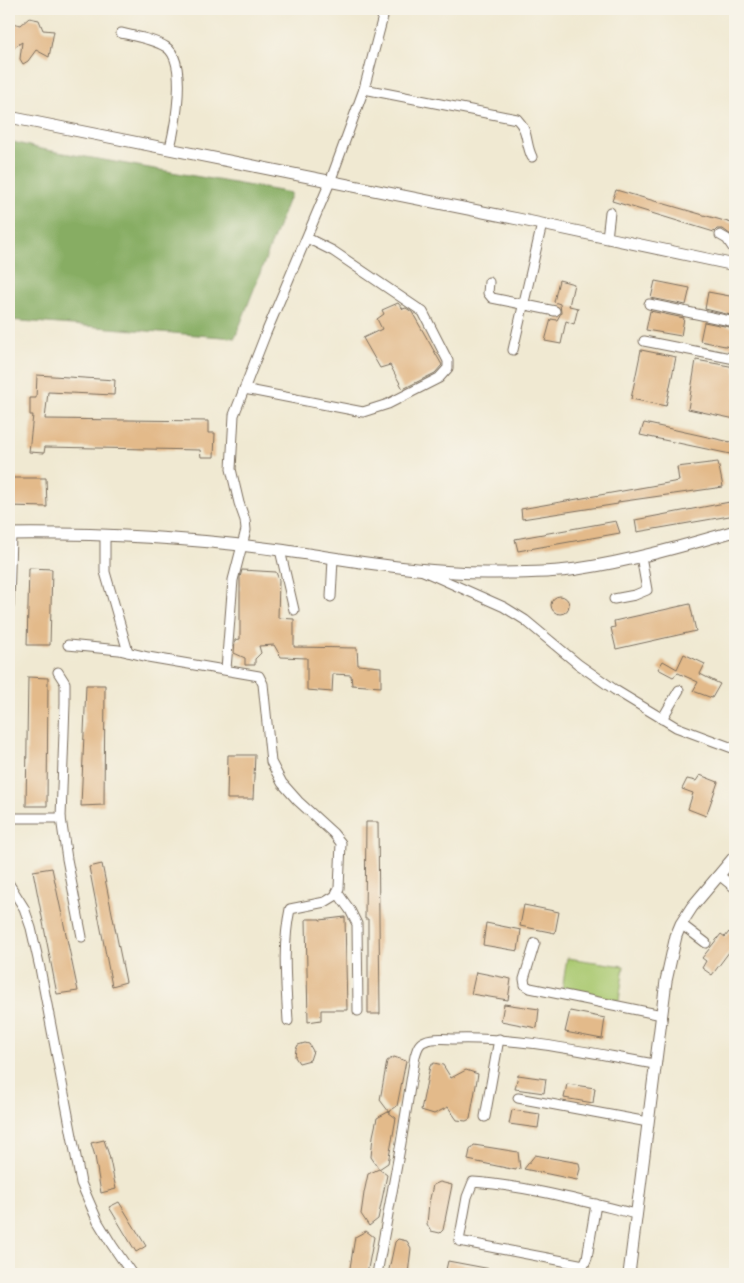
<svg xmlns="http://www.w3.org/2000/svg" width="744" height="1283" viewBox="0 0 744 1283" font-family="Pangolin,sans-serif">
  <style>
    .green { fill: #aac971; stroke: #727a48 }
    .forest { fill: #87ad63; stroke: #616c40 }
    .building { fill: #e3ba8a }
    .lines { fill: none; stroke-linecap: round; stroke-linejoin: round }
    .minor-casing { stroke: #7a6d5d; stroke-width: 11 }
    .tertiary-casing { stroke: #7a6d5d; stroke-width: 13 }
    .minor { stroke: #fff; stroke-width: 9 }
    .tertiary { stroke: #fff; stroke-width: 11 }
  </style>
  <rect width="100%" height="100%" fill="#f7f3e8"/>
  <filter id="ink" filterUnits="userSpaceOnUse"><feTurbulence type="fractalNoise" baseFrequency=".02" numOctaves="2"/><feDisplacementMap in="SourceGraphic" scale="10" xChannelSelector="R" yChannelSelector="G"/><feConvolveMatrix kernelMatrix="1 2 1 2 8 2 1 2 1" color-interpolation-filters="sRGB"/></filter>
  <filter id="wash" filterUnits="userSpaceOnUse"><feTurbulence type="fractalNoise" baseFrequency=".0096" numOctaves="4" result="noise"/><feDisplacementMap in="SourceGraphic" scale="20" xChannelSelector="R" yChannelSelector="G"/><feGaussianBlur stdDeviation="1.12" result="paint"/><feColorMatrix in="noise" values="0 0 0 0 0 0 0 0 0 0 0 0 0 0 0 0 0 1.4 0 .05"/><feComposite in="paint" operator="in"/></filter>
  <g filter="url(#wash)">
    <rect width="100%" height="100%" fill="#f0e9d2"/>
    <polygon class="green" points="567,958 624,966 619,1001 562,990"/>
    <polygon class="forest" points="9,141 41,149 291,193 235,338 9,320"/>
    <g id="blocks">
      <g class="building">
        <polygon points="29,18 39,20 43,30 54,31 49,57 36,50 28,61 23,64 20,59 22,42 9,51 9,33 12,23 21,25"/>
        <polygon points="616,190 735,224 735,238 723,229 717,229 714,232 612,201"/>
        <polygon points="559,280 574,284 569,306 578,308 574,324 566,321 561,344 545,341 551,319 557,320 561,313 560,304 554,302"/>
        <polygon points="655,281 690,288 686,305 651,298"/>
        <polygon points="708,292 735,297 735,316 705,309"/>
        <polygon points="398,303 403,309 406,308 412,312 442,365 435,373 403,389 390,365 380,368 363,338 382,329 377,319 384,314 382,310"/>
        <polygon points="650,311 684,318 681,336 646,330"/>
        <polygon points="704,322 735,328 735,348 700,341"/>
        <polygon points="641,350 676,357 666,406 631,399"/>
        <polygon points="696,360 735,367 735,419 688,409"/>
        <polygon points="37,375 115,380 114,395 48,392 45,419 208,421 208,433 215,433 214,457 201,457 200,450 45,447 44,453 29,452 33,415 30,415 30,398 36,398"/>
        <polygon points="644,423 735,443 735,455 640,435"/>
        <polygon points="718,462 723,487 618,502 618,504 522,519 521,509 679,481 677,467"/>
        <polygon points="9,478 46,478 47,507 9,506"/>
        <polygon points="735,501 735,515 637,532 635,520"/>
        <polygon points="616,521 620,533 518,551 515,539"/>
        <polygon points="29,568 52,569 50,645 27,645"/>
        <polygon points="242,570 276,572 279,580 278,618 294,619 294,647 357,648 358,665 381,667 381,687 352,685 351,675 333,674 332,692 307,690 307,658 281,657 274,645 259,646 261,653 255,659 255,665 245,665 245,658 234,653 235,640 240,639 240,577"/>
        <circle cx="560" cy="605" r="9"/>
        <polygon points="690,604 696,631 616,649 611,628 615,627 614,621"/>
        <polygon points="684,654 705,664 700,674 720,684 712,698 693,691 698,682 678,673 673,677 658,669 663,661 677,669"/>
        <polygon points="28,677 48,678 47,806 26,806"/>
        <polygon points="86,685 105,685 104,805 81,806"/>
        <polygon points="228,755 255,755 253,799 227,799"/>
        <polygon points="700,775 718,782 706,816 688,809 693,793 682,789 687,779 696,781"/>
        <polygon points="366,822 378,822 380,1014 368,1014 368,919 365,919"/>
        <polygon points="102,864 126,982 112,986 89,867"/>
        <polygon points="52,868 78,991 57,994 33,871"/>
        <polygon points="524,905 559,912 555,933 520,926"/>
        <polygon points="345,917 347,1010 321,1010 321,1020 308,1022 306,919 320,919 320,920"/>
        <polygon points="486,923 521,930 518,951 483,945"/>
        <polygon points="729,932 735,936 735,944 712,975 702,968 706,961 702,958 721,934 725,937"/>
        <polygon points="476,972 511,979 508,1000 471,994"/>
        <polygon points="504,1004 539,1009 537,1028 501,1021"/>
        <polygon points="570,1011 605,1018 602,1039 565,1032"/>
        <polygon points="305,1043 309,1044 313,1051 310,1060 299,1063 295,1057 296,1049 298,1045"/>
        <polygon points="394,1057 406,1061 397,1106 389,1112 380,1100 387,1061"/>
        <polygon points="434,1063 443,1065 451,1078 466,1070 478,1074 470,1119 466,1121 457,1120 448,1107 434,1114 421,1110 430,1066"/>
        <polygon points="518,1075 546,1079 544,1093 515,1089"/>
        <polygon points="567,1084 595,1088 593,1103 564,1098"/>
        <polygon points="512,1110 540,1114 538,1128 509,1124"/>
        <polygon points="388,1112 396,1118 388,1163 379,1169 387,1175 378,1219 369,1226 361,1214 364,1193 368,1174 379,1169 371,1157 373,1136 377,1118"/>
        <polygon points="104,1140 109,1155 116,1189 101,1193 95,1156 91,1143"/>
        <polygon points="474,1145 518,1152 520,1169 516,1168 516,1170 468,1160 470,1150"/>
        <polygon points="535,1155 579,1163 580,1169 577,1180 524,1169"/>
        <polygon points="440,1182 452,1185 443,1230 440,1233 431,1231 427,1224 429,1203 433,1185"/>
        <polygon points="119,1202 146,1246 136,1252 109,1207"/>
        <polygon points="366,1231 374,1237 367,1274 349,1274 355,1237"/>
        <polygon points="398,1239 407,1241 411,1248 408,1274 388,1274 395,1242"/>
        <polygon points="448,1261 496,1270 496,1274 445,1274"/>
      </g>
    </g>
  </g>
  <g filter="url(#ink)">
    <use href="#blocks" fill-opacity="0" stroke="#7a6d5d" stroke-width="1"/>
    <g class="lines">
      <defs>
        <g id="minor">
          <path d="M121 33C135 36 153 39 166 47 188 61 175 127 170 148"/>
          <path d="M364 89 517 119C529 131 525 143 532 157"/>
          <polyline points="720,235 727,239 735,251"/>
          <polyline points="607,238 610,212"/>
          <polyline points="489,282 488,293 492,298 555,311"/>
          <polyline points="649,304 735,322"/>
          <polyline points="644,341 735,359"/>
          <polyline points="513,350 542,224"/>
          <polyline points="244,389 363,412 388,404 439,378 448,368 448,361 423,312 333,251 307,238"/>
          <polyline points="105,535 105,572 128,652"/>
          <polyline points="280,550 294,610"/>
          <polyline points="423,571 504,607 525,620 578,664 615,690 676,727 735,749"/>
          <polyline points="331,597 333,559"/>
          <polyline points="614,599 635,595 647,590 641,556"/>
          <polyline points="9,606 11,534"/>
          <path d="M68 645 119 650 148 657 259 676 263 684 271 762 282 783 298 801 333 833 341 843 339 888 335 896 325 902 290 909C282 946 286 984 288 1021"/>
          <polyline points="226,669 233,580 246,530 245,520 239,503 231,469 234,415 266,333 330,182 364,89 385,9"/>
          <polyline points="58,672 65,683 65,703 61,818"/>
          <polyline points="662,719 679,690"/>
          <polyline points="9,815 11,818 61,818 67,859 82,937"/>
          <polyline points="719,875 735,888"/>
          <polyline points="9,884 24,908 31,928 40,968 81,1183 98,1222 112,1245 132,1274"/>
          <polyline points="337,892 350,910 357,924 358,1011"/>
          <polyline points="681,924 706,943"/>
          <polyline points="535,943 524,979 525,985 530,988 662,1015"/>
          <polyline points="518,1098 648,1122"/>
          <polyline points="485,1117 499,1039"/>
          <path d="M596 1204 587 1258 584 1265 459 1241 467 1197 473 1182C528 1186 582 1201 636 1214"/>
          <path d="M377 1274 401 1143 415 1056C417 1050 418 1043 425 1041 433 1037 446 1039 455 1039 523 1037 589 1053 655 1064"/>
        </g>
        <g id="tertiary">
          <polyline points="9,117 518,219 735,265"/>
          <path d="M9 534C99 533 190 538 280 550 351 560 422 574 494 573 521 573 551 573 577 569 631 561 683 546 735 531"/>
          <polyline points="629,1274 666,981 676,936 681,924 692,907 735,856"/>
        </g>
      </defs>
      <use href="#minor" class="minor-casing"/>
      <use href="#tertiary" class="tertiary-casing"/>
      <use href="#minor" class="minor"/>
      <use href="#tertiary" class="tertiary"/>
    </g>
  </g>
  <rect width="744" height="1283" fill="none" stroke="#f7f3e8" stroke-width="30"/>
</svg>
